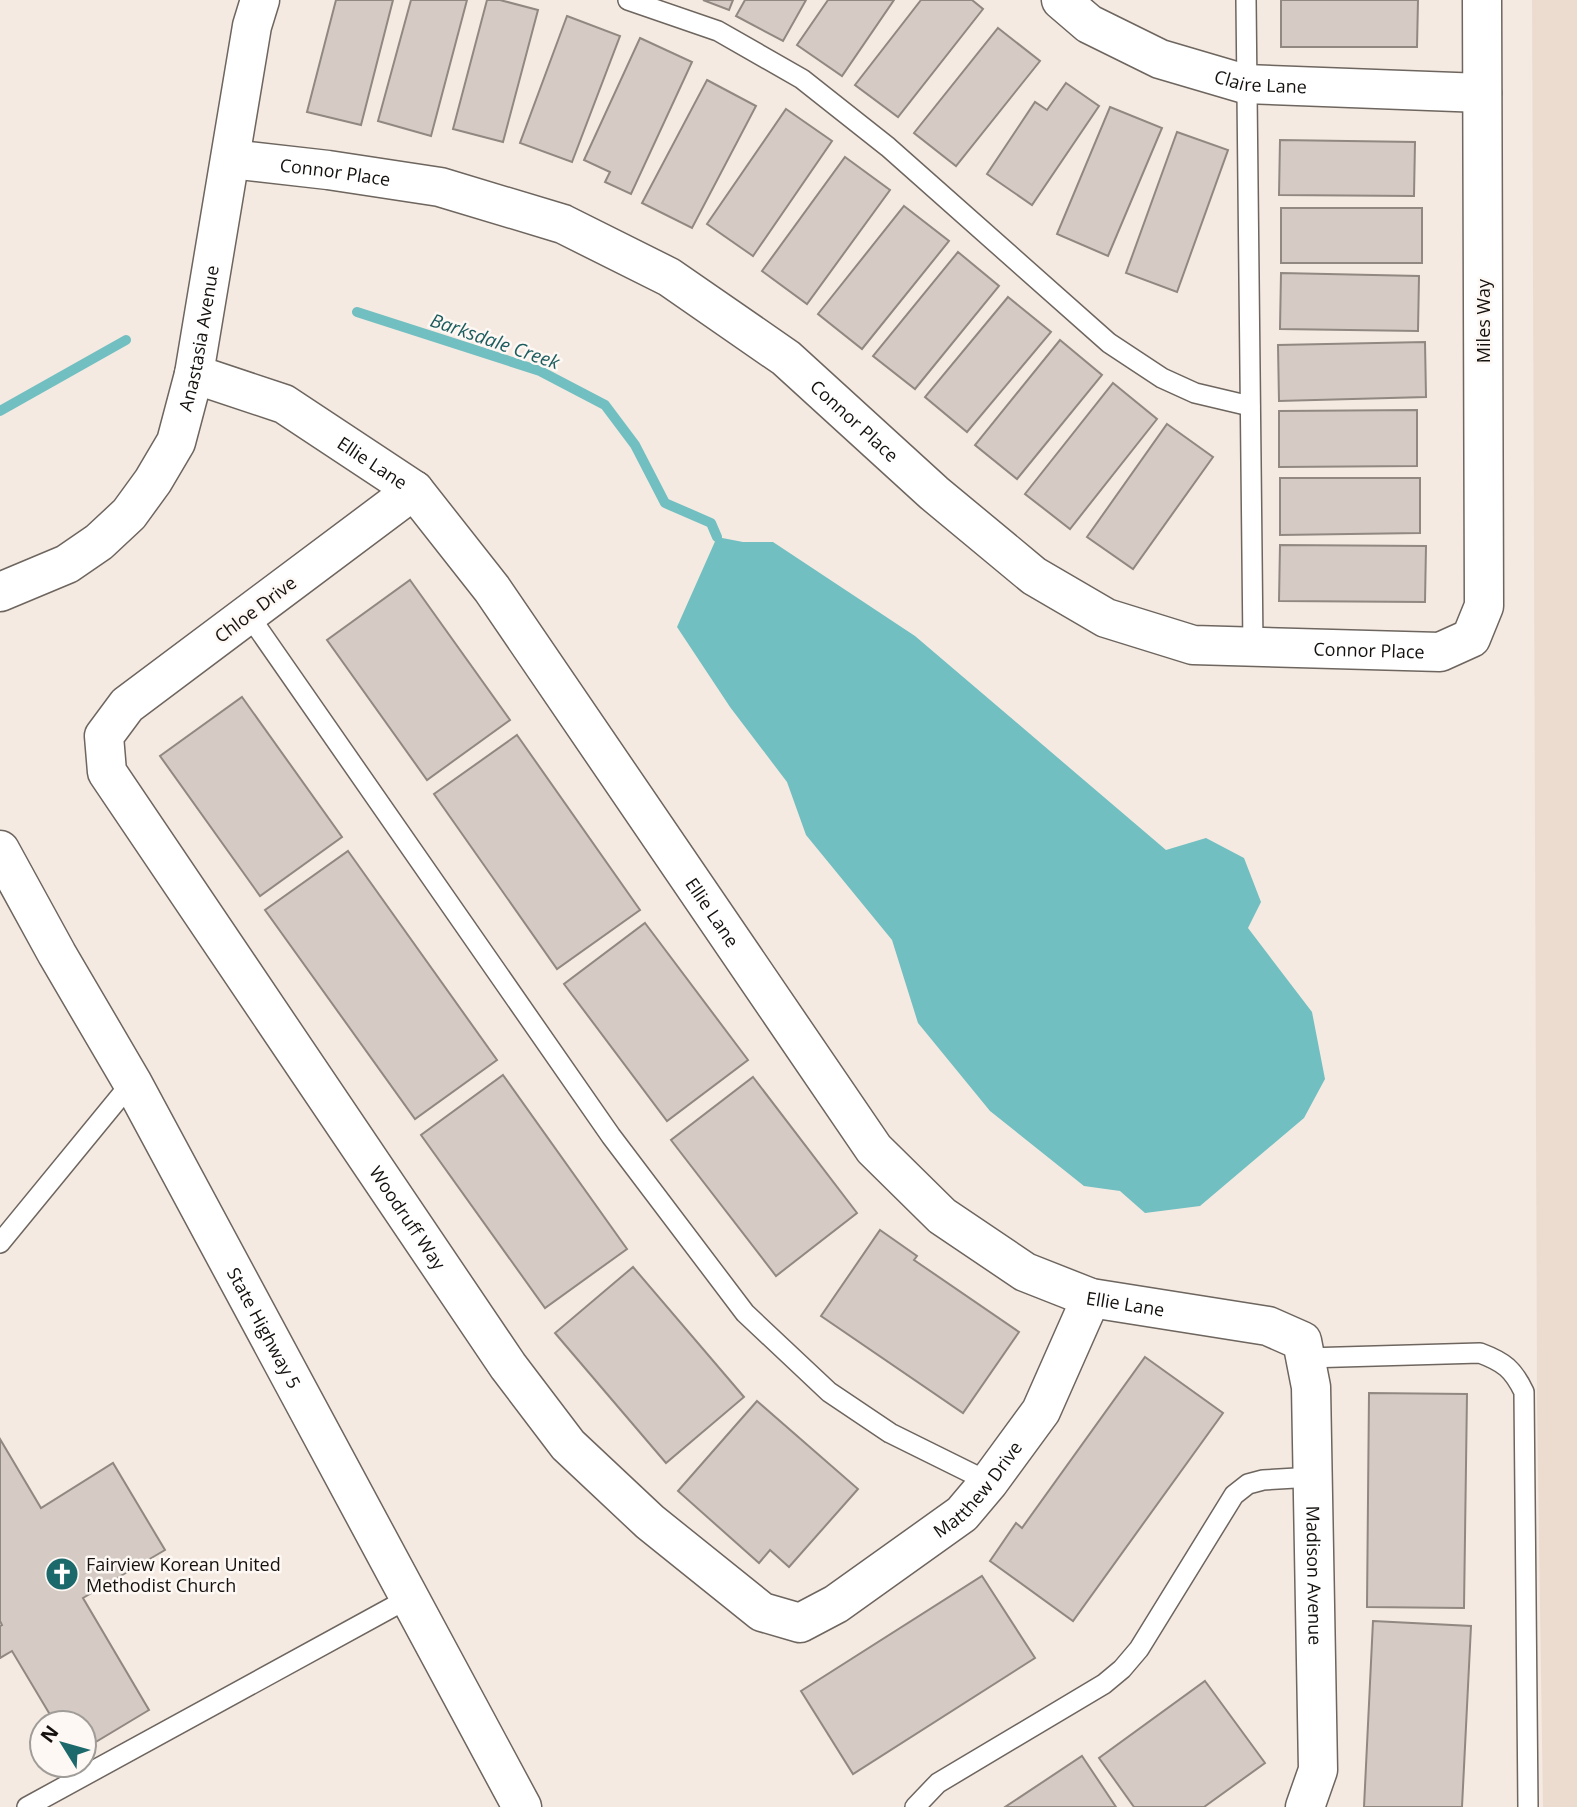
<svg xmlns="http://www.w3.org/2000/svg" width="1577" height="1807" viewBox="0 0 1577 1807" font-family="'Open Sans',sans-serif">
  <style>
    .built { fill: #ecdccf }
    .water { fill: #71bfc1 }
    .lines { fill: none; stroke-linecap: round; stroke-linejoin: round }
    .stream { stroke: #71bfc1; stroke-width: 10 }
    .building { fill: #d5cbc4; stroke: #908881; stroke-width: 2 }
    .lane-casing { stroke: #6d655e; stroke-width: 22 }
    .street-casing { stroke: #6d655e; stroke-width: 41 }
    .secondary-casing { stroke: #6d655e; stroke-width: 41 }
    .lane { stroke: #fff; stroke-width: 19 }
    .street { stroke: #fff; stroke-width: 38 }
    .secondary { stroke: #fff; stroke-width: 38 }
    .labels { text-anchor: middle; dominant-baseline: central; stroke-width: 5; stroke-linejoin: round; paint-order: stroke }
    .street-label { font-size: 18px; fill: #14110e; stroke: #fef8f4 }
    .poi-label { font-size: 18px; fill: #14110e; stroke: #fef8f4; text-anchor: start }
    .water-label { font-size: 19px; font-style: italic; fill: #1b5c5e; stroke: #fef8f4 }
  </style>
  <rect width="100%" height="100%" fill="#f4eae2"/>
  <polygon class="built" points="1532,0 1577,0 1577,1807 1543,1807 1537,1407"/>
  <polygon class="water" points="717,537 743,542 773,542 915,636 1166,850 1206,838 1244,858 1261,902 1248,928 1312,1012 1325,1079 1304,1118 1200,1206 1145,1213 1120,1191 1084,1186 990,1111 918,1023 892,940 806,835 787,782 730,707 677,627"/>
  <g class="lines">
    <g class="stream">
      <polyline points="357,312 540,371 605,405 635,445 665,503 711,523 717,537"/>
      <polyline points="0,411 126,340"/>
    </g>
  </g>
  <g class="building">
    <polygon points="336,0 393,0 361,125 307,112"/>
    <polygon points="411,0 467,0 431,136 378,121"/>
    <polygon points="487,0 500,0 538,10 503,142 453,129"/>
    <polygon points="703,0 733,0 729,10"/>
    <polygon points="745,0 806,0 783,41 736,16"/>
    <polygon points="828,0 894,0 842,76 797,45"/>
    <polygon points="921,0 972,0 983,9 898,117 855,85"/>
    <polygon points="1281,0 1418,0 1417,47 1281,47"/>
    <polygon points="567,16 620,36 572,162 520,143"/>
    <polygon points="998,28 1040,61 956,166 914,133"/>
    <polygon points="640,38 692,62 631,194 605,182 610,172 584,160"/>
    <polygon points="707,80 756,106 692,228 642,203"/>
    <polygon points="1066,83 1099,106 1032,205 987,174 1035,102 1047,110"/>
    <polygon points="1110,107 1162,128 1108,256 1057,234"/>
    <polygon points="786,109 832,141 753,256 707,224"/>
    <polygon points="1177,132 1228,150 1177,292 1126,273"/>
    <polygon points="1280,140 1415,142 1414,196 1279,195"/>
    <polygon points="845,157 890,190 807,304 762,271"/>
    <polygon points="904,206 949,241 862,349 818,314"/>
    <rect x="1281" y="208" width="141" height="55"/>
    <polygon points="958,252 999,286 915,389 873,356"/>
    <polygon points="1281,273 1419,276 1418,331 1280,329"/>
    <polygon points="1008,297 1051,332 967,432 925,397"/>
    <polygon points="1060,340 1102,375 1017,479 975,445"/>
    <polygon points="1425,342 1426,397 1279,401 1278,345"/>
    <polygon points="1113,383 1157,419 1070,529 1025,494"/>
    <polygon points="1417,410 1417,466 1279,467 1279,411"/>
    <polygon points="1167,424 1213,457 1133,569 1087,537"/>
    <polygon points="1280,478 1420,478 1420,533 1280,535"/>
    <polygon points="1280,545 1426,546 1425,602 1279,601"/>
    <polygon points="410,580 510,720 427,780 327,640"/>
    <polygon points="242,697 342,837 260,896 160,756"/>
    <polygon points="517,735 640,910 557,969 434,794"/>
    <polygon points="348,851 497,1060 415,1119 265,910"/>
    <polygon points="645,923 748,1060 667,1121 564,984"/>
    <polygon points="503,1075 627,1249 545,1308 421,1135"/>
    <polygon points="753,1077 857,1213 776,1276 671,1140"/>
    <polygon points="880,1230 917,1256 914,1260 1019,1332 963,1413 821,1316"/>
    <polygon points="633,1267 744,1397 666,1463 555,1333"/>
    <polygon points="1145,1357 1223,1413 1073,1621 990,1561 1016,1523 1022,1528"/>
    <polygon points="1369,1393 1467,1394 1464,1608 1367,1607"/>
    <polygon points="757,1401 858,1489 789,1567 770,1550 759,1563 678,1491"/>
    <polygon points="0,1439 41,1508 113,1463 165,1550 83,1598 149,1710 84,1749 84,1723 55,1723 12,1651 0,1658 0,1626 2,1625 0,1621"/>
    <polygon points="982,1576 1035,1658 853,1774 801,1691"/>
    <polygon points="1373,1621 1471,1626 1462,1807 1364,1807"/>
    <polygon points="1205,1681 1265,1763 1204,1807 1134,1807 1099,1758"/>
    <polygon points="1082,1756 1116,1807 1005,1807"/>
  </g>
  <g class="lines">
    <defs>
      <g id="lane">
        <polyline points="628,0 718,31 802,79 888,147 1109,343 1162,378 1195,393 1250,406"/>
        <polyline points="1246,0 1253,647"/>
        <polyline points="248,614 611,1136 745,1313 829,1392 890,1433 989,1482"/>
        <polyline points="0,1243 132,1082"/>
        <path d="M1306 1358 1480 1353C1504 1362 1513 1369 1524 1392L1528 1807"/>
        <polyline points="27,1807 409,1598"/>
        <polyline points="915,1807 938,1783 1104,1684 1122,1669 1139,1649 1234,1495 1248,1484 1263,1480 1313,1477"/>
      </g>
      <g id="street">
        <path id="s1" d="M1061 0 1089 24 1160 59 1245 84 1482 93"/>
        <path id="s2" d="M231 159 328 170 440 187 563 224 669 277 786 358 934 493 1034 576 1106 618 1193 645 1440 652 1471 638 1484 606 1482 0"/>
        <path id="s3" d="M194 374 284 404 414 490 492 589 874 1149 942 1216 1025 1272 1091 1298 1268 1326 1302 1341 1311 1387 1318 1770 1305 1807"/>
        <path id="s4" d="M414 490 127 705 104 736 107 772 508 1366 568 1445 650 1522 762 1612 800 1623 836 1604 962 1514 989 1482 1041 1411 1091 1298"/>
        <path id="s5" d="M0 592 67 564 99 542 129 514 153 481 176 442 194 374 252 26 260 0"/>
      </g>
      <g id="secondary">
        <path id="s6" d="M0 850 57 954 132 1082 522 1807"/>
      </g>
    </defs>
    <use href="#lane" class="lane-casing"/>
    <use href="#street" class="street-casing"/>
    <use href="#secondary" class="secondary-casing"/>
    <use href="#lane" class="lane"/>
    <use href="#street" class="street"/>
    <use href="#secondary" class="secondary"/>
  </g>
  <defs>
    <symbol id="church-disc" viewBox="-11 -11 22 22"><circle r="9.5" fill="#1c696b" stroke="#fef8f4"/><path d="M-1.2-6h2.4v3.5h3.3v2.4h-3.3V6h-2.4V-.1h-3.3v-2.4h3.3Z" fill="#fff"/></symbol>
  </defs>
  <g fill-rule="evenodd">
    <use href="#church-disc" x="43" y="1555" width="38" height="38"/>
  </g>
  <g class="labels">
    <g class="street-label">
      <text stroke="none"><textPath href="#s1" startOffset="220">Claire Lane</textPath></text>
      <text stroke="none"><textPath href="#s2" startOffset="105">Connor Place</textPath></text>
      <text transform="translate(1483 321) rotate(-90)">Miles Way</text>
      <text stroke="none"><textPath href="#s5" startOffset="345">Anastasia Avenue</textPath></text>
      <text stroke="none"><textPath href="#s2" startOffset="693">Connor Place</textPath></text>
      <text stroke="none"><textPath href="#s3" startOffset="201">Ellie Lane</textPath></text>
      <text transform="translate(255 609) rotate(-37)">Chloe Drive</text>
      <text stroke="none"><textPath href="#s2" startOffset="1281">Connor Place</textPath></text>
      <text stroke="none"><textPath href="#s3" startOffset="768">Ellie Lane</textPath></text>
      <text stroke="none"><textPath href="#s4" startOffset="971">Woodruff Way</textPath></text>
      <text stroke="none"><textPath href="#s3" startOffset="1356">Ellie Lane</textPath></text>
      <text stroke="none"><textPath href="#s6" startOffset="546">State Highway 5</textPath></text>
      <text stroke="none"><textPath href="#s4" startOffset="1769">Matthew Drive</textPath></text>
      <text stroke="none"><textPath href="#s3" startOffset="1773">Madison Avenue</textPath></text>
    </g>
    <g class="poi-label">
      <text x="86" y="1564">Fairview Korean United<tspan x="86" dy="21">Methodist Church</tspan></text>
    </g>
    <g class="water-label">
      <text transform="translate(495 341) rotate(19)">Barksdale Creek</text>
    </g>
  </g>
  <g transform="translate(63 1744) rotate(307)"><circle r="33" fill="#fef8f4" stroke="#a09c98" stroke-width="2"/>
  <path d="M0-5L12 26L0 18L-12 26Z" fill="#1c696b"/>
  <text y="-10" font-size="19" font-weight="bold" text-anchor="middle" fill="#14110e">N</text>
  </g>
</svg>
